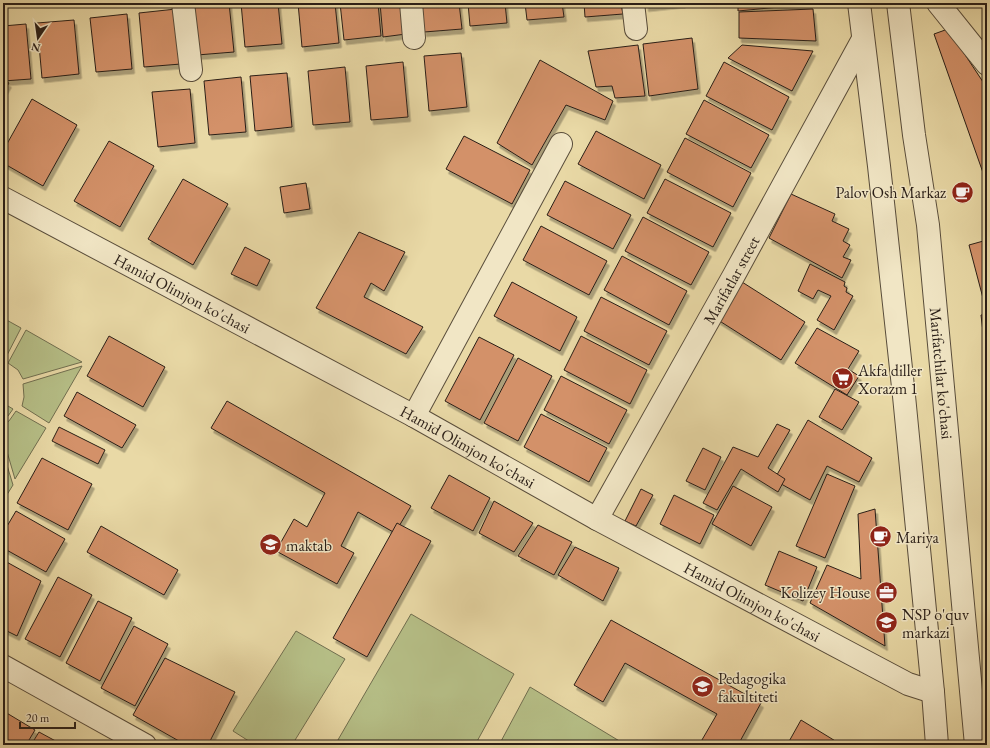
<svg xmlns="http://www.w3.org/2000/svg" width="990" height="748" viewBox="0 0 990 748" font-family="'EB Garamond',serif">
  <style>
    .green { fill: #b6bf87; stroke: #706e4f }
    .building { fill: #d39169; stroke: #291e17; filter: url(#shadow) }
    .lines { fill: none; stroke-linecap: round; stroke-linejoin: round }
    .minor-casing { stroke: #594d3b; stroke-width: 24 }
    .minor { stroke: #f1e6c5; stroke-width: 22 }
    .labels { text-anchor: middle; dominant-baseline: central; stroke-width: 3; stroke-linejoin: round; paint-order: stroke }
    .poi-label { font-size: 16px; fill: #291e17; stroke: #f1e6c5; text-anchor: start }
    .street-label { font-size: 16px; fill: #291e17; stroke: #f1e6c5 }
  </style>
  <defs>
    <filter id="shadow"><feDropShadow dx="2.5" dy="4.5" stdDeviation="0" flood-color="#0004"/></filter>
  </defs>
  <rect width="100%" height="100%" fill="#e9d9a6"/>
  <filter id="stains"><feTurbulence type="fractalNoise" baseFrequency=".005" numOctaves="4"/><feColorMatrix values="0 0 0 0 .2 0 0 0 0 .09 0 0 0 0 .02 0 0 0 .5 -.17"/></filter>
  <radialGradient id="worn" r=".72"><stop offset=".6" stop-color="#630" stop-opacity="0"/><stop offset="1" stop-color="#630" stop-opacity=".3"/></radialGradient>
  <g class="green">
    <polygon points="3,318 21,328 4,361 3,361"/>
    <polygon points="26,330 82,362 23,379 18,370 8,363"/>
    <polygon points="82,366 49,423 22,406 24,397 23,384"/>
    <polygon points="3,403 13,409 8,416 3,419"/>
    <polygon points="16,411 46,428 15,479 3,438 3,424 9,421"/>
    <polygon points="3,452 13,485 3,501"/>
    <polygon points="411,614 514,674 475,745 335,745"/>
    <polygon points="296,631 345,659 292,745 255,745 233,731"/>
    <polygon points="530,687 626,745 499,745"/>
  </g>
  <g class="building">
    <polygon points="192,3 229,3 234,52 197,55"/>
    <polygon points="241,3 278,3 282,44 245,47"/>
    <polygon points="298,3 335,3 339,43 302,47"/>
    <polygon points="340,3 378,3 381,36 344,40"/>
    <polygon points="380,3 403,3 406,34 383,37"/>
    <polygon points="422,3 459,3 462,29 424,32"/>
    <polygon points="468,3 505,3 507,23 470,26"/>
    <polygon points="525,3 562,3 564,17 527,20"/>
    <polygon points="584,3 621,3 623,14 585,17"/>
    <polygon points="646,3 683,3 646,7"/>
    <polygon points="738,3 810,3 810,4 738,11"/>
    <polygon points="176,9 181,64 144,67 139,13"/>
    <polygon points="813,9 816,41 739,38 739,12"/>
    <polygon points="127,14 132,69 96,72 90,18"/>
    <polygon points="74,20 79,74 42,78 37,23"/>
    <polygon points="26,24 31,79 3,81 3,26"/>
    <polygon points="948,29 987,88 987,184 934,34"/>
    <polygon points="692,38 698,89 649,96 643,44"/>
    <polygon points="638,45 645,96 615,98 612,86 596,87 588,51"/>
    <polygon points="742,45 813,51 792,91 728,58"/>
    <polygon points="461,53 467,107 429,111 424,56"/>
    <polygon points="540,60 613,101 605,120 566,105 532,165 497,143"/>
    <polygon points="403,62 408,117 371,120 366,66"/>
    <polygon points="724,62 789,97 772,130 706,96"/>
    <polygon points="345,67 350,122 313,125 308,71"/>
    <polygon points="287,73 292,127 255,131 250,76"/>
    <polygon points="241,77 246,132 209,135 204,81"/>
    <polygon points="3,80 9,83 3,93"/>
    <polygon points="190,89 195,143 158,147 152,92"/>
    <polygon points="32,99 77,125 43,186 3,163 3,151"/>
    <polygon points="704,100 769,135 751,168 686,134"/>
    <polygon points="596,131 661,165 644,199 578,164"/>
    <polygon points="464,136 530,170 512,204 446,169"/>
    <polygon points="685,138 751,173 733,207 667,172"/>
    <polygon points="109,141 154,166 120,227 74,201"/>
    <polygon points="183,179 228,204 193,265 148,239"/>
    <polygon points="665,179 731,213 713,247 647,213"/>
    <polygon points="565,181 631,215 613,249 547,215"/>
    <polygon points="306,183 310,209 284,213 280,187"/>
    <polygon points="791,194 835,214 832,221 849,229 843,241 850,245 843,257 851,260 842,278 769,238"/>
    <polygon points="643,217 709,252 691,285 625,251"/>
    <polygon points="541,226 607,261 589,295 523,260"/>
    <polygon points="359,232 405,252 384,291 371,283 364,297 423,327 406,354 316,308"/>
    <polygon points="987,240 987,301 984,302 969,245"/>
    <polygon points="245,247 270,260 257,286 231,274"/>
    <polygon points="622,256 687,291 669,325 604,290"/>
    <polygon points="810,264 845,282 844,286 847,288 846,292 853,296 834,330 817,320 831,296 818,290 813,299 798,291"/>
    <polygon points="512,282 577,317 560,351 494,316"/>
    <polygon points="742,282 805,322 781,360 718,320"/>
    <polygon points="601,297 667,331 649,365 584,331"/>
    <polygon points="987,314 987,365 981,315"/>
    <polygon points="817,328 859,351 848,369 859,376 847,395 795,363"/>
    <polygon points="109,336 165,367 143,407 87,376"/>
    <polygon points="581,336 647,370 630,404 564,370"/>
    <polygon points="479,337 514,355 480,420 445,401"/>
    <polygon points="518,358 552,376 518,441 484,423"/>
    <polygon points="985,367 987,367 987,393"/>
    <polygon points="561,376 627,410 609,444 544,410"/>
    <polygon points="835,389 859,402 842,430 819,417"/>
    <polygon points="77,392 136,425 122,448 64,416"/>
    <polygon points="227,401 411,506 395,533 358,512 341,546 354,553 337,584 276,551 294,519 307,527 325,493 211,428"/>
    <polygon points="541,414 607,448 589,482 524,447"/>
    <polygon points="808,420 872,458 859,482 827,466 810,500 774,480"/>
    <polygon points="777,424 790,430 768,468 785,479 778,492 741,469 717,510 703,503 733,447 758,457"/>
    <polygon points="59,427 105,450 98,464 52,441"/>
    <polygon points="703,448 721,457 705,490 686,481"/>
    <polygon points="42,458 92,484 68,530 17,503"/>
    <polygon points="827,474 855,486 825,558 796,546"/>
    <polygon points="449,475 490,498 473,531 431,508"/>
    <polygon points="733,486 772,507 751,546 712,524"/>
    <polygon points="641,489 653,495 636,526 625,521"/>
    <polygon points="674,495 714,515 700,544 660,524"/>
    <polygon points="494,501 533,523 514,552 479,533"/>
    <polygon points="875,509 885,646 810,603 827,565 861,579 858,514"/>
    <polygon points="16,511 65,539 46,572 3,548 3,533"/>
    <polygon points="397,523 431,541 367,657 333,638"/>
    <polygon points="538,525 572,542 554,575 518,556"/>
    <polygon points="101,526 178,570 164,595 87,552"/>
    <polygon points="575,547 619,568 603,601 558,575"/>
    <polygon points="779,551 817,567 803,601 765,585"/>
    <polygon points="3,560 41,581 17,636 3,629"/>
    <polygon points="58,577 92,595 60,657 25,639"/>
    <polygon points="98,601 132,618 100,681 66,663"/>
    <polygon points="611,620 761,703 738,745 699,745 717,714 625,663 603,702 574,685"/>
    <polygon points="134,626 168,644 135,706 101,688"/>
    <polygon points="165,658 235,692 208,745 186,745 133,715"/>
    <polygon points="5,712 35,730 26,745 3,745 3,716"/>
    <polygon points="801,720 837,742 835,745 787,745"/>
    <polygon points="39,732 63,745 31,745"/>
  </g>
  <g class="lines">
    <defs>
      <g id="minor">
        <polyline points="183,3 191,70"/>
        <polyline points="411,3 414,38"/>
        <polyline points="633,3 636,29"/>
        <polyline points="859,3 879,166 904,396 933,692 937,745"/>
        <path id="s1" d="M898 3 914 135 928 225 976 745"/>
        <polyline points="938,3 987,64"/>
        <path id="s2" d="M3 198 414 416 597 519 874 666 908 684 933 692"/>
        <polyline points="414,416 561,144"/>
        <path id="s3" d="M597 519 734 275 863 39"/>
        <polyline points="3,666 145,745"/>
      </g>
    </defs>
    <use href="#minor" class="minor-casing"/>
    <use href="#minor" class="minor"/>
  </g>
  <defs>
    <symbol id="cafe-disc" viewBox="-11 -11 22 22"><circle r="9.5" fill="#8f2418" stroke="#f1e6c5"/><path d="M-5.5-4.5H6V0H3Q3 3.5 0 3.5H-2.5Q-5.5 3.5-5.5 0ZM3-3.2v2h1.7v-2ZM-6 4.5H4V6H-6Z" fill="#fff"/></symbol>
    <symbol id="supermarket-disc" viewBox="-11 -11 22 22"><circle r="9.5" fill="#8f2418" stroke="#f1e6c5"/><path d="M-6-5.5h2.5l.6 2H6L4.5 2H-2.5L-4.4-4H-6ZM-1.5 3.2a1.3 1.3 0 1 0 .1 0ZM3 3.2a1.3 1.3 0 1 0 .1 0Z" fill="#fff"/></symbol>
    <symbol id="school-disc" viewBox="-11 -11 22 22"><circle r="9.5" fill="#8f2418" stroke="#f1e6c5"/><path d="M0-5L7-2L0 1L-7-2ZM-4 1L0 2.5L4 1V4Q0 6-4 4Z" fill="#fff"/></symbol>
    <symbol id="office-disc" viewBox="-11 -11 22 22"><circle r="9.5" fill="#8f2418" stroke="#f1e6c5"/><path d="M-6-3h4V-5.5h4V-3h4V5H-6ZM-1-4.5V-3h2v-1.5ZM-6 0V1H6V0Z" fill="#fff"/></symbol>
    <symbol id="university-disc" viewBox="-11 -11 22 22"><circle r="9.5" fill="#8f2418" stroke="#f1e6c5"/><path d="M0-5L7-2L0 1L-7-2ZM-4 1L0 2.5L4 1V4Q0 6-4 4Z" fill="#fff"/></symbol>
  </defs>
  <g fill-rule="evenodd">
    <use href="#cafe-disc" x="950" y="180" width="25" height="25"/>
    <use href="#supermarket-disc" x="830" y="366" width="25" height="25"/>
    <use href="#cafe-disc" x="868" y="524" width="25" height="25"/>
    <use href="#school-disc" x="258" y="532" width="25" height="25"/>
    <use href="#office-disc" x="874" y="580" width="25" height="25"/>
    <use href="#university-disc" x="874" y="610" width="25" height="25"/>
    <use href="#university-disc" x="690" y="674" width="25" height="25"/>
  </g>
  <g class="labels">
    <g class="poi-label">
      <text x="946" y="192" text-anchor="end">Palov Osh Markaz</text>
      <text x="858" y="370">Akfa diller<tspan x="858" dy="18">Xorazm 1</tspan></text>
      <text x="896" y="537">Mariya</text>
      <text x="286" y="545">maktab</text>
      <text x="870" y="592" text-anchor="end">Kolizey House</text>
      <text x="902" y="614">NSP o'quv<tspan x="902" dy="18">markazi</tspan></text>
      <text x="718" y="678">Pedagogika<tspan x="718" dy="18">fakultiteti</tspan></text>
    </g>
    <g class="street-label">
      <text stroke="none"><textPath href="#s3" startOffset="274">Marifatlar street</textPath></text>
      <text stroke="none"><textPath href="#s2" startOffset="203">Hamid Olimjon ko'chasi</textPath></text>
      <text stroke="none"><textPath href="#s1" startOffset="373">Marifatchilar ko'chasi</textPath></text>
      <text stroke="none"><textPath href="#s2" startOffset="527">Hamid Olimjon ko'chasi</textPath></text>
      <text stroke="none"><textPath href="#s2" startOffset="851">Hamid Olimjon ko'chasi</textPath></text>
    </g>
  </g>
  <rect width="990" height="748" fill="none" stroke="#e9d9a6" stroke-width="16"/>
  <rect x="4" y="4" width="982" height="740" fill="none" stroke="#291e17" stroke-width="2"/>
  <rect x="8" y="8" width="974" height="732" fill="none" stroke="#291e17"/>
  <g transform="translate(38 38) rotate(193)" stroke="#f1e6c5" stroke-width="3" paint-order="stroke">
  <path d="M0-3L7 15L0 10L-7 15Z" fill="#291e17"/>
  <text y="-6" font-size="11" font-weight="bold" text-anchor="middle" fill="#291e17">N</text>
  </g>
  <path d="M20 722v6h55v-6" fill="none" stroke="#291e17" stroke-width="2"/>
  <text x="26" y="722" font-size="12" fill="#291e17" stroke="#f1e6c5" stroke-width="3" paint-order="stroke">20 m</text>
  <rect width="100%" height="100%" filter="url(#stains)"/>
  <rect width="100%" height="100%" fill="url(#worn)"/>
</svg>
